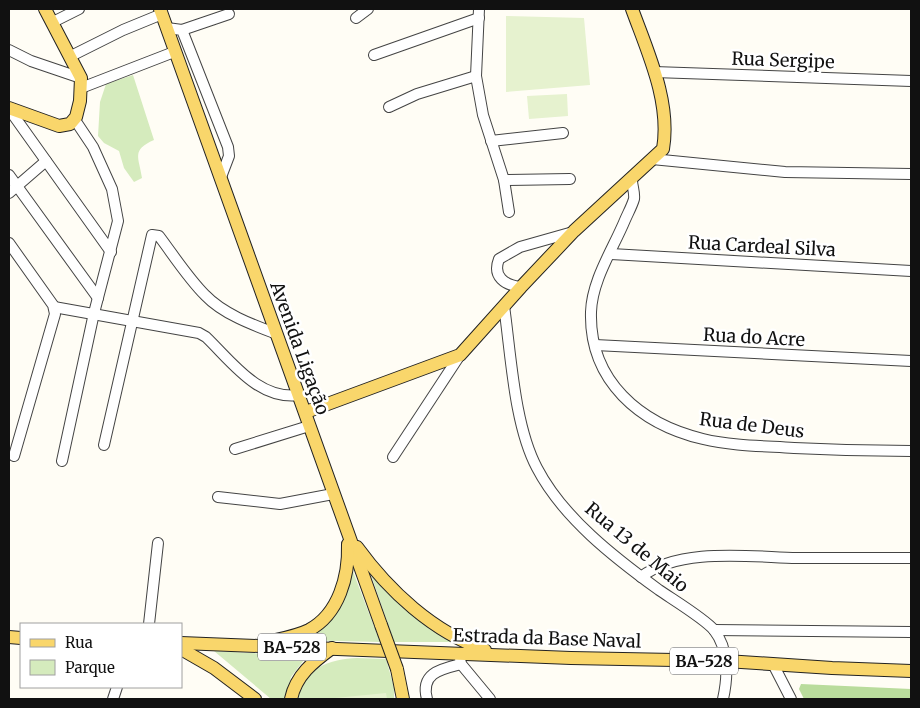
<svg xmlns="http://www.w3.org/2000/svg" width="920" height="708" viewBox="0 0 920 708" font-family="Merriweather,serif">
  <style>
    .green { fill: #d5ebbd }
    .forest { fill: #b9dc9c }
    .pitch { fill: #e6f2cf }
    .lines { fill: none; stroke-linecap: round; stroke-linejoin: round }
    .minor-casing { stroke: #444; stroke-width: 12 }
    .major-casing { stroke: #222; stroke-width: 14 }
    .minor { stroke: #fff; stroke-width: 10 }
    .major { stroke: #f9d66b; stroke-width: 12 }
    .major-bridge-casing { stroke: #222; stroke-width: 14; stroke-linecap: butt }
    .major-bridge { stroke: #f9d66b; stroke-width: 12 }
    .labels { text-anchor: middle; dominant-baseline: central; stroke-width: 5; stroke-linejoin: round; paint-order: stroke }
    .shield { fill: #fff; stroke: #585858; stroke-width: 1 }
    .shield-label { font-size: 16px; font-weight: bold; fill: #111 }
    .street-label { font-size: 18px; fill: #111; stroke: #fff }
  </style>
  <rect width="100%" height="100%" fill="#fffdf5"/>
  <g class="green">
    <path d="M133 75 154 140C131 150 139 157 142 178L134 182 124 168 119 151 104 143 98 136 100 102 106 84Z"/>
    <polygon points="352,569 380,642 294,640 312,632"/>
    <polygon points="370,572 451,642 394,642"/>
    <polygon points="214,651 307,656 291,677 285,699 271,699"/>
    <path d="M357 658 386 659 394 687V699H298C303 668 330 659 357 658Z"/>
  </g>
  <polygon class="forest" points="801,684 911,689 911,699 804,699 799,689"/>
  <g class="pitch">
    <polygon points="506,16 584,18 590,85 506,92"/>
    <polygon points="567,94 568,116 529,119 527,96"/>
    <polygon points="386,693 387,699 325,699"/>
  </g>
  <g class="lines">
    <defs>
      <g id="minor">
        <polyline points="479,9 476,76 483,115 504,180 509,212"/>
        <polyline points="356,18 368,9"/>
        <polyline points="53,22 79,9"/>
        <polyline points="167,28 182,30 228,147 229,156 221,177"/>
        <polyline points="182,30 229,14"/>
        <polyline points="9,50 31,61 81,78"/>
        <polyline points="374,55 479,18"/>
        <polyline points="71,56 123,30 162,14"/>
        <polyline points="654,72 911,81"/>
        <polyline points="81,88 174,52"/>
        <polyline points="389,107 417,94 476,76"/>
        <polyline points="9,109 111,252"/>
        <polyline points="491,141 563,133"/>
        <polyline points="652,159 785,172 911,174"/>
        <polyline points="9,175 98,298"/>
        <polyline points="504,180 570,179"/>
        <path d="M632 180C632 186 635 193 634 199 632 206 628 213 625 220 613 249 592 280 591 312 589 381 640 424 703 439 732 446 764 446 794 448 833 450 872 451 911 451"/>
        <polyline points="9,193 46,161"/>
        <polyline points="9,243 53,305 55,314 14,456"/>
        <polyline points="611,254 911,271"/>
        <path d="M521 287C505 285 492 277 499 259L520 247 573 232"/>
        <path d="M504 306C511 354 514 425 537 468 563 518 615 558 659 590 672 599 705 619 714 630 729 649 728 677 723 699"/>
        <path d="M54 307 199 333 206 337C232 362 259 401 300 395"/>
        <polyline points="595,345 911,361"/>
        <path d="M104 445 152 235 159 236C174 256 188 278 205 295 223 314 253 325 277 334"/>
        <polyline points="235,449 309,426"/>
        <polyline points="393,457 460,355"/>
        <polyline points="62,461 94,313 118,221 112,189 93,147 75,120"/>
        <polyline points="218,497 280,504 333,494"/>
        <path d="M641 577C680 547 750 557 797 558 835 558 873 558 911 558"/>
        <polyline points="149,624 158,543"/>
        <polyline points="714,630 911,632"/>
        <polyline points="460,658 461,664 490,699"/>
        <polyline points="773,664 791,699"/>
        <polyline points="113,699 117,687"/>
        <path d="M427 699C420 673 441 669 461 664"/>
      </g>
      <g id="major">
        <polyline points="160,9 381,625"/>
        <polyline points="9,108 59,126 70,124 76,117 80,101 81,78 45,9"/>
        <path d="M306 412 460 355 521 287 574 231 663 149C671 102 648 53 632 9"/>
        <path d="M357 547C389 591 433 632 485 650"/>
        <polyline points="9,637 21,638"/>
        <path d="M267 642C280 639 297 636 309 630 339 614 349 576 348 544"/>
        <polyline points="181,643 571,658 726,661 832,668 911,671"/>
        <polyline points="181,649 214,668 255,699"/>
        <polyline points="397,669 403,699"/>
        <path d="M291 699C296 675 313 662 332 648"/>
      </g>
    </defs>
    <use href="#minor" class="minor-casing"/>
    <use href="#major" class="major-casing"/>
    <use href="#minor" class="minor"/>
    <use href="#major" class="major"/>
    <defs>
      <polyline id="major-bridge" points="381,625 397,669"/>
    </defs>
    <use href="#major-bridge" class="major-bridge-casing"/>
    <use href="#major-bridge" class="major-bridge"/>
  </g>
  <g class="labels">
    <g class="shield">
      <rect x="258" y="633.5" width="68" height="27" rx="4"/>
      <rect x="670" y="647.5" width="68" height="27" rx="4"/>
    </g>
    <g class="shield-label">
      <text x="292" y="647">BA-528</text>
      <text x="704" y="661">BA-528</text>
    </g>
    <g class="street-label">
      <text transform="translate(783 60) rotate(2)">Rua Sergipe</text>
      <text transform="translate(762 246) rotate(3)">Rua Cardeal Silva</text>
      <text transform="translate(754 337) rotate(3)">Rua do Acre</text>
      <text transform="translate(300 348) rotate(70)">Avenida Ligação</text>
      <text transform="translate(752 425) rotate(7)">Rua de Deus</text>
      <text transform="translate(637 547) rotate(40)">Rua 13 de Maio</text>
      <text transform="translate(547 638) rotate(2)">Estrada da Base Naval</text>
    </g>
  </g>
  <rect width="920" height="708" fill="none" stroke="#111111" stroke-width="20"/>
  <rect x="20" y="623" width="162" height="65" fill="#ffffff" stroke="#a0a0a0"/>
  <rect x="30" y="639" width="25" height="8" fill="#f9d66b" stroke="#a0a0a0"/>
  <text x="65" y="648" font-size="15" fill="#111111">Rua</text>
  <rect x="30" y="660" width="25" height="15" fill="#d5ebbd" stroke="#a0a0a0"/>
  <text x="65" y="673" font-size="15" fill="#111111">Parque</text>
</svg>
